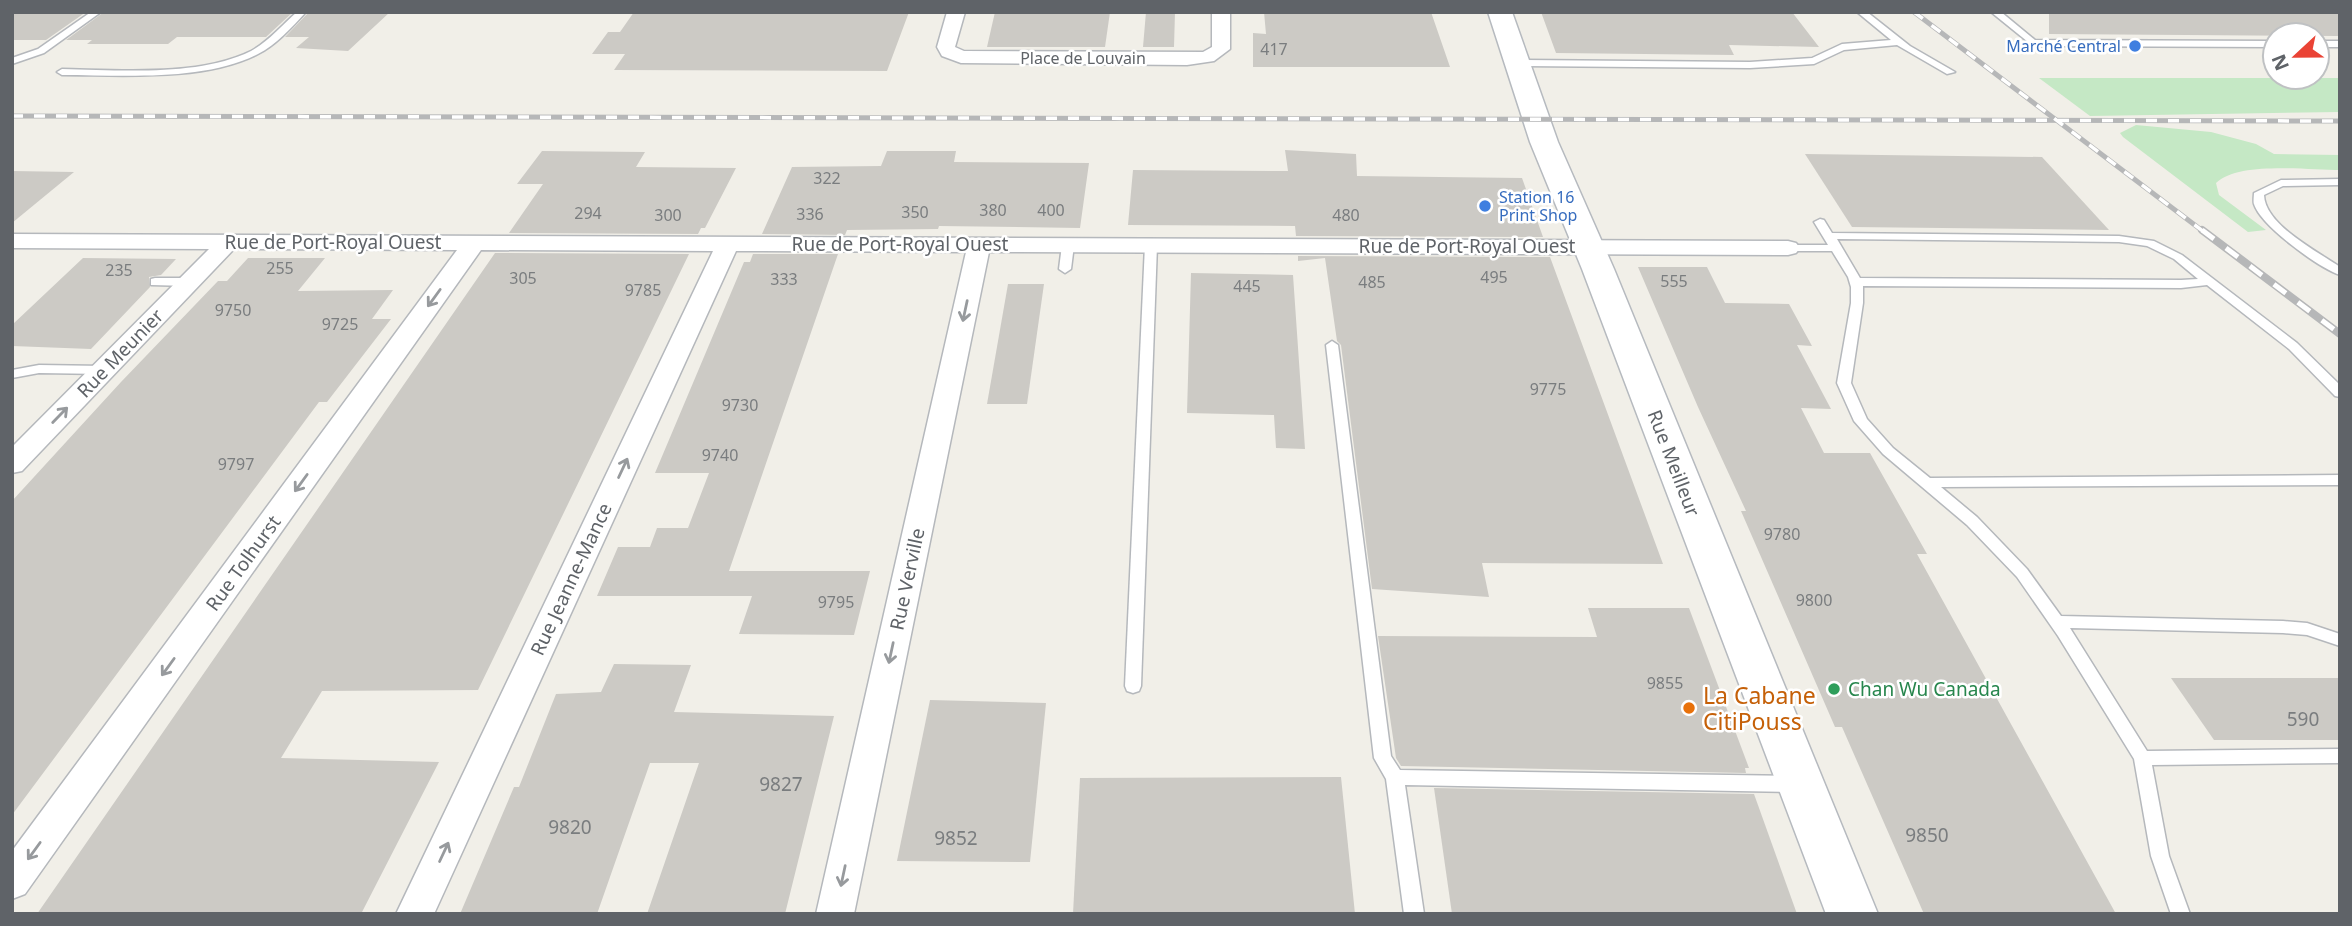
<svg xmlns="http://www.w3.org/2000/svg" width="2352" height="926" viewBox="0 0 2352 926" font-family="'Noto Sans',sans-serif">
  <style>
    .green { fill: #c5e8c5 }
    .building { fill: #cccac5 }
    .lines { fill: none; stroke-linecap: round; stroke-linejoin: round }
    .lane-casing { stroke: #b5b8bc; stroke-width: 3 }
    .street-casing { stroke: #b5b8bc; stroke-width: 3 }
    .secondary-casing { stroke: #b6babf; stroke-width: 3 }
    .lane { fill: #fff; fill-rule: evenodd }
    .street { fill: #fff; fill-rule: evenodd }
    .secondary { fill: #fff; fill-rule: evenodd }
    .rail-far1-casing { stroke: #b6b7b8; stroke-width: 5 }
    .rail-casing { stroke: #b6b7b8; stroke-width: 8 }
    .rail-far1 { stroke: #fff; stroke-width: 3.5; stroke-dasharray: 11; stroke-linecap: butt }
    .rail { stroke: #fff; stroke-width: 5; stroke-dasharray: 15; stroke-linecap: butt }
    .oneway { stroke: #979a9d }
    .shop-dot { fill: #3f7fe0; stroke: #fff; stroke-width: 2.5 }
    .leisure-dot { fill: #2e9e5b; stroke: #fff; stroke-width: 2.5 }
    .food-dot { fill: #e8710a; stroke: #fff; stroke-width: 2.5 }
    .labels { text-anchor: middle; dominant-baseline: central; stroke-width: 5; stroke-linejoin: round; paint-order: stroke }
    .far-shop-label { font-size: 16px; fill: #366cbe; stroke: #fff; text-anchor: end }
    .number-label { font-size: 16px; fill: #7a7d7f }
    .far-street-label { font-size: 16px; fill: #5f6368; stroke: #fff }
    .street-label { font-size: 19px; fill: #5f6368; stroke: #fff }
    .leisure-label { font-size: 19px; fill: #27864d; stroke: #fff; text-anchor: start }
    .near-number-label { font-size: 19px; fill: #7a7d7f }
    .near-food-label { font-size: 23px; fill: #c56008; stroke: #fff; text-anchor: start }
  </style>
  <rect width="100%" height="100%" fill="#f1efe8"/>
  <g class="green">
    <polygon points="2039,78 2340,78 2340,112 2090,116"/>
    <path d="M2136 125 2211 132 2256 144 2274 154 2340 155V170C2308 170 2238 161 2216 183L2219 195 2266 230 2248 232 2123 137 2120 133Z"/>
  </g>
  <g class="building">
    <polygon points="12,12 86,12 46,40 12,40"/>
    <polygon points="104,12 293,12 266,37 177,37 168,44 87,44 92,40 66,40"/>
    <polygon points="309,12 390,12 348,51 296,48 309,37 285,37"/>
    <polygon points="634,12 909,12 887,71 614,70 625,54 592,54 608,32 620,32"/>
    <polygon points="995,12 1110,12 1105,47 987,47"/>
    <polygon points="1146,12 1175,12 1174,47 1143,47"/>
    <polygon points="1264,12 1431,12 1450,67 1253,67 1253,33 1266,34"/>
    <polygon points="1541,12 1792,12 1819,47 1729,45 1734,55 1556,53"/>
    <polygon points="2049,12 2340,12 2340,36 2049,34"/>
    <polygon points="1285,150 1356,154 1357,176 1522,178 1543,237 1296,236 1295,226 1128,225 1133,170 1288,171"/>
    <polygon points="542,151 645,152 636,167 736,168 705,228 701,228 698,234 509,233 543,184 517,184"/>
    <polygon points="887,151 956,151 954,162 1089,163 1080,228 939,226 938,229 847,230 845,235 762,234 792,167 881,166"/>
    <polygon points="1805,154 2042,157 2109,230 1852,227"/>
    <polygon points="12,171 74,172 12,223"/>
    <polygon points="495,253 689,254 478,690 322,691 281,758 439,762 361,914 37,914"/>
    <polygon points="753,254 838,254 729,571 870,571 854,635 739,634 752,596 597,596 618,547 650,547 657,528 688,528 709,473 655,473 744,262 750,262"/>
    <polygon points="1298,256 1550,257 1663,564 1482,563 1489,597 1372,589 1341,345 1337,341 1325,258 1298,261"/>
    <polygon points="83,258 176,259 161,275 149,277 150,287 91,349 12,346 12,325"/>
    <polygon points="248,258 325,258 298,291 393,290 372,319 391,319 327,402 319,402 12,815 12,501 121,382 218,281 227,281"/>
    <polygon points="1638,267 1707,267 1725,303 1789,304 1812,346 1797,345 1831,409 1801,408 1824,453 1870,453 1927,554 1917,554 2116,914 1924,914 1842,727 1835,727 1741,511 1746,511 1698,407"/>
    <polygon points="1191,273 1293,275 1305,449 1276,448 1274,415 1187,413"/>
    <polygon points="1008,284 1044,284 1027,404 987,404"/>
    <polygon points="1588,608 1689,608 1749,768 1745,768 1746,773 1401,766 1396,758 1378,636 1597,637"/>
    <polygon points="614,664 691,665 674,712 834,716 785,914 647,914 699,763 650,763 597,914 460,914 514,787 519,787 556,694 601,692"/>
    <polygon points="2171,678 2340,678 2340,740 2214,740"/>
    <polygon points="930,700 1046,703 1030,862 897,861"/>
    <polygon points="1341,777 1355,914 1073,914 1080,778"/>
    <polygon points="1434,788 1754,794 1797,914 1452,914"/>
  </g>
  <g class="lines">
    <defs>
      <g id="lane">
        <polygon points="91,12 101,12 44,53 12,64 12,58 38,49"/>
        <path d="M297 12H306C292 27 276 45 258 54 203 82 122 75 62 75L57 72 62 69C119 70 198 77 251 51 268 42 282 25 297 12Z"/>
        <polygon points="1857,12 1867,12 1910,46 1955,72 1947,74 1897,45 1844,50 1814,64 1750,68 1515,66 1510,63 1515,60 1750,62 1812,58 1842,44 1891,40"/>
        <polygon points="1991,12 2001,12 2035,40 2275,41 2275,47 2033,46"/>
        <rect x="2317" y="41" width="23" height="6"/>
        <path d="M2340 179V185L2283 186 2264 195C2265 225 2317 251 2340 267V275C2319 268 2261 226 2254 204 2253 202 2254 195 2254 193L2281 180Z"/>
        <path d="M1820 219 1824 220 1832 233 2119 236 2154 241 2182 255 2297 343 2340 385V397L2335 396 2289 349 2207 285 2181 288 1863 286V303L1851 383 1867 419 1893 448 1930 478 2340 475V485L1941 487 1977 517 2027 569 2061 616 2283 621 2307 623 2340 634V646L2307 635 2283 633 2070 628 2147 751 2340 749V763L2152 765 2169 856 2190 914H2171L2151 856 2134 759 2058 636 2017 577 1967 525 1883 454 1854 421 1837 383 1851 303V287L1848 277 1832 251H1788L1782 248 1788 245H1828L1814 222ZM1837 239 2119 242 2147 246 2174 259 2198 279 2181 280 1860 278Z"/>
        <polygon points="1068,242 1074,245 1071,269 1065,273 1059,269 1062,245"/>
        <polygon points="1151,242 1157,245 1141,686 1139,691 1133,693 1127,691 1125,686 1145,245"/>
        <polygon points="155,278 189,278 195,282 189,286 151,285 151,279"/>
        <polygon points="1332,341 1338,345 1391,756 1400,770 1795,776 1801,779 1804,784 1801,789 1795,792 1405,785 1424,914 1404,914 1386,779 1374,758 1326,345"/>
        <polygon points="39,365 104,366 110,370 104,374 39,373 12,378 12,370"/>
      </g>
      <g id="street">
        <polygon points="947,12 965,12 955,47 964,51 1203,52 1212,47 1212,12 1230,12 1230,49 1214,61 1187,65 961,63 942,56 937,47"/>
        <polygon points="12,234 1788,241 1796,243 1800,248 1796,253 1788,255 989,252 854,914 816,914 966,252 736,251 434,914 396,914 713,251 481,250 25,894 12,899 12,851 457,250 234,249 22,471 12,473 12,447 209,249 12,248"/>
      </g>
      <polygon id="secondary" points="1488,12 1512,12 1558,142 1614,269 1878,914 1826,914 1582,269 1530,142"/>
    </defs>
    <use href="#lane" class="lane-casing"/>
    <use href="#street" class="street-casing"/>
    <use href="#secondary" class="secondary-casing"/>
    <use href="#lane" class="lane"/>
    <use href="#street" class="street"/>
    <use href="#secondary" class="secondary"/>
    <defs>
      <g id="rail-far1">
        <polyline points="1914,12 2204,232"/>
        <polyline points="12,116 2340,121"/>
      </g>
      <polyline id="rail" points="2202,230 2340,334"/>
    </defs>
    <use href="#rail-far1" class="rail-far1-casing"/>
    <use href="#rail" class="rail-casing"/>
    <use href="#rail-far1" class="rail-far1"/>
    <use href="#rail" class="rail"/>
  </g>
  <defs><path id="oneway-shaft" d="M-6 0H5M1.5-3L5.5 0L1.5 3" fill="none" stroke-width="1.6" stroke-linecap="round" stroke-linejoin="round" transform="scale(1.75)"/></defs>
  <g class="oneway">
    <use href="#oneway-shaft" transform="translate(434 298) rotate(126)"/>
    <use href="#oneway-shaft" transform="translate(965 311) rotate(102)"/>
    <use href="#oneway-shaft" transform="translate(60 415) rotate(-46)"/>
    <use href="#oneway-shaft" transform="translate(623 468) rotate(-65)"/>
    <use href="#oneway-shaft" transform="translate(301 483) rotate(126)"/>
    <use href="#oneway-shaft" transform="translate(891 653) rotate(102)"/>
    <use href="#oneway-shaft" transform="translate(168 667) rotate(126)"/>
    <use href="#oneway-shaft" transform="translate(34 851) rotate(126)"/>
    <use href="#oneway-shaft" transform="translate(444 852) rotate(-65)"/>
    <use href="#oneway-shaft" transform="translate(843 876) rotate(102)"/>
  </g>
  <g class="shop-dot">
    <circle cx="2135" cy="46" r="7"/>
    <circle cx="1485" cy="206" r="7"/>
  </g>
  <circle class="leisure-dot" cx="1834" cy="689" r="7"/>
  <circle class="food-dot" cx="1689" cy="708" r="7"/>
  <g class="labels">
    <g class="far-shop-label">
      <text x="2121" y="46">Marché Central</text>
      <text x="1499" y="197" text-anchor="start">Station 16<tspan x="1499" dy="18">Print Shop</tspan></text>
    </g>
    <g class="number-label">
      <text x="1274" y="49">417</text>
      <text x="827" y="178">322</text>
      <text x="993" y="210">380</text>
      <text x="1051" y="210">400</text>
      <text x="915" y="212">350</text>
      <text x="588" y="213">294</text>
      <text x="810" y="214">336</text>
      <text x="668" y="215">300</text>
      <text x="1346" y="215">480</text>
      <text x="280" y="268">255</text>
      <text x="119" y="270">235</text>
      <text x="1494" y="277">495</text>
      <text x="523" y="278">305</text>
      <text x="784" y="279">333</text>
      <text x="1674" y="281">555</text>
      <text x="1372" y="282">485</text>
      <text x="1247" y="286">445</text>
      <text x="643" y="290">9785</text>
      <text x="233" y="310">9750</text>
      <text x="340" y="324">9725</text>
      <text x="1548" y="389">9775</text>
      <text x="740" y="405">9730</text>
      <text x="720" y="455">9740</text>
      <text x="236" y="464">9797</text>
      <text x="1782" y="534">9780</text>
      <text x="1814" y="600">9800</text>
      <text x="836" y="602">9795</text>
      <text x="1665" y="683">9855</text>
    </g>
    <g class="far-street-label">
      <text x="1083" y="58">Place de Louvain</text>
    </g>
    <g class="street-label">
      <text x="333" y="242">Rue de Port-Royal Ouest</text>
      <text x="900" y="244">Rue de Port-Royal Ouest</text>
      <text x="1467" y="246">Rue de Port-Royal Ouest</text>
      <text transform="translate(120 353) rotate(-46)">Rue Meunier</text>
      <text transform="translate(1674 463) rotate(69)">Rue Meilleur</text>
      <text transform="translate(243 563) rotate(-54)">Rue Tolhurst</text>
      <text transform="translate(571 579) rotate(-65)">Rue Jeanne-Mance</text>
      <text transform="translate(907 579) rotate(-78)">Rue Verville</text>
    </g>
    <g class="leisure-label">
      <text x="1848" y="689">Chan Wu Canada</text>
    </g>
    <g class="near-number-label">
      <text x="2303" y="719">590</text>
      <text x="781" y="784">9827</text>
      <text x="570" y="827">9820</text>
      <text x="1927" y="835">9850</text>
      <text x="956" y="838">9852</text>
    </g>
    <g class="near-food-label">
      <text x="1703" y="695">La Cabane<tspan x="1703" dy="26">CitiPouss</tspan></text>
    </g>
  </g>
  <rect width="2352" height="926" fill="none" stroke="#5f6368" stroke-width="28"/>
  <g transform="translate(2296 56) rotate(248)"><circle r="33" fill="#ffffff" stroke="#bfc1c3" stroke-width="2"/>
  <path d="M0-5L12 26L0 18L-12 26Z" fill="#ea4335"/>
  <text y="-10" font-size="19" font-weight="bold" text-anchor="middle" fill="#5f6368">N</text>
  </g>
</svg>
